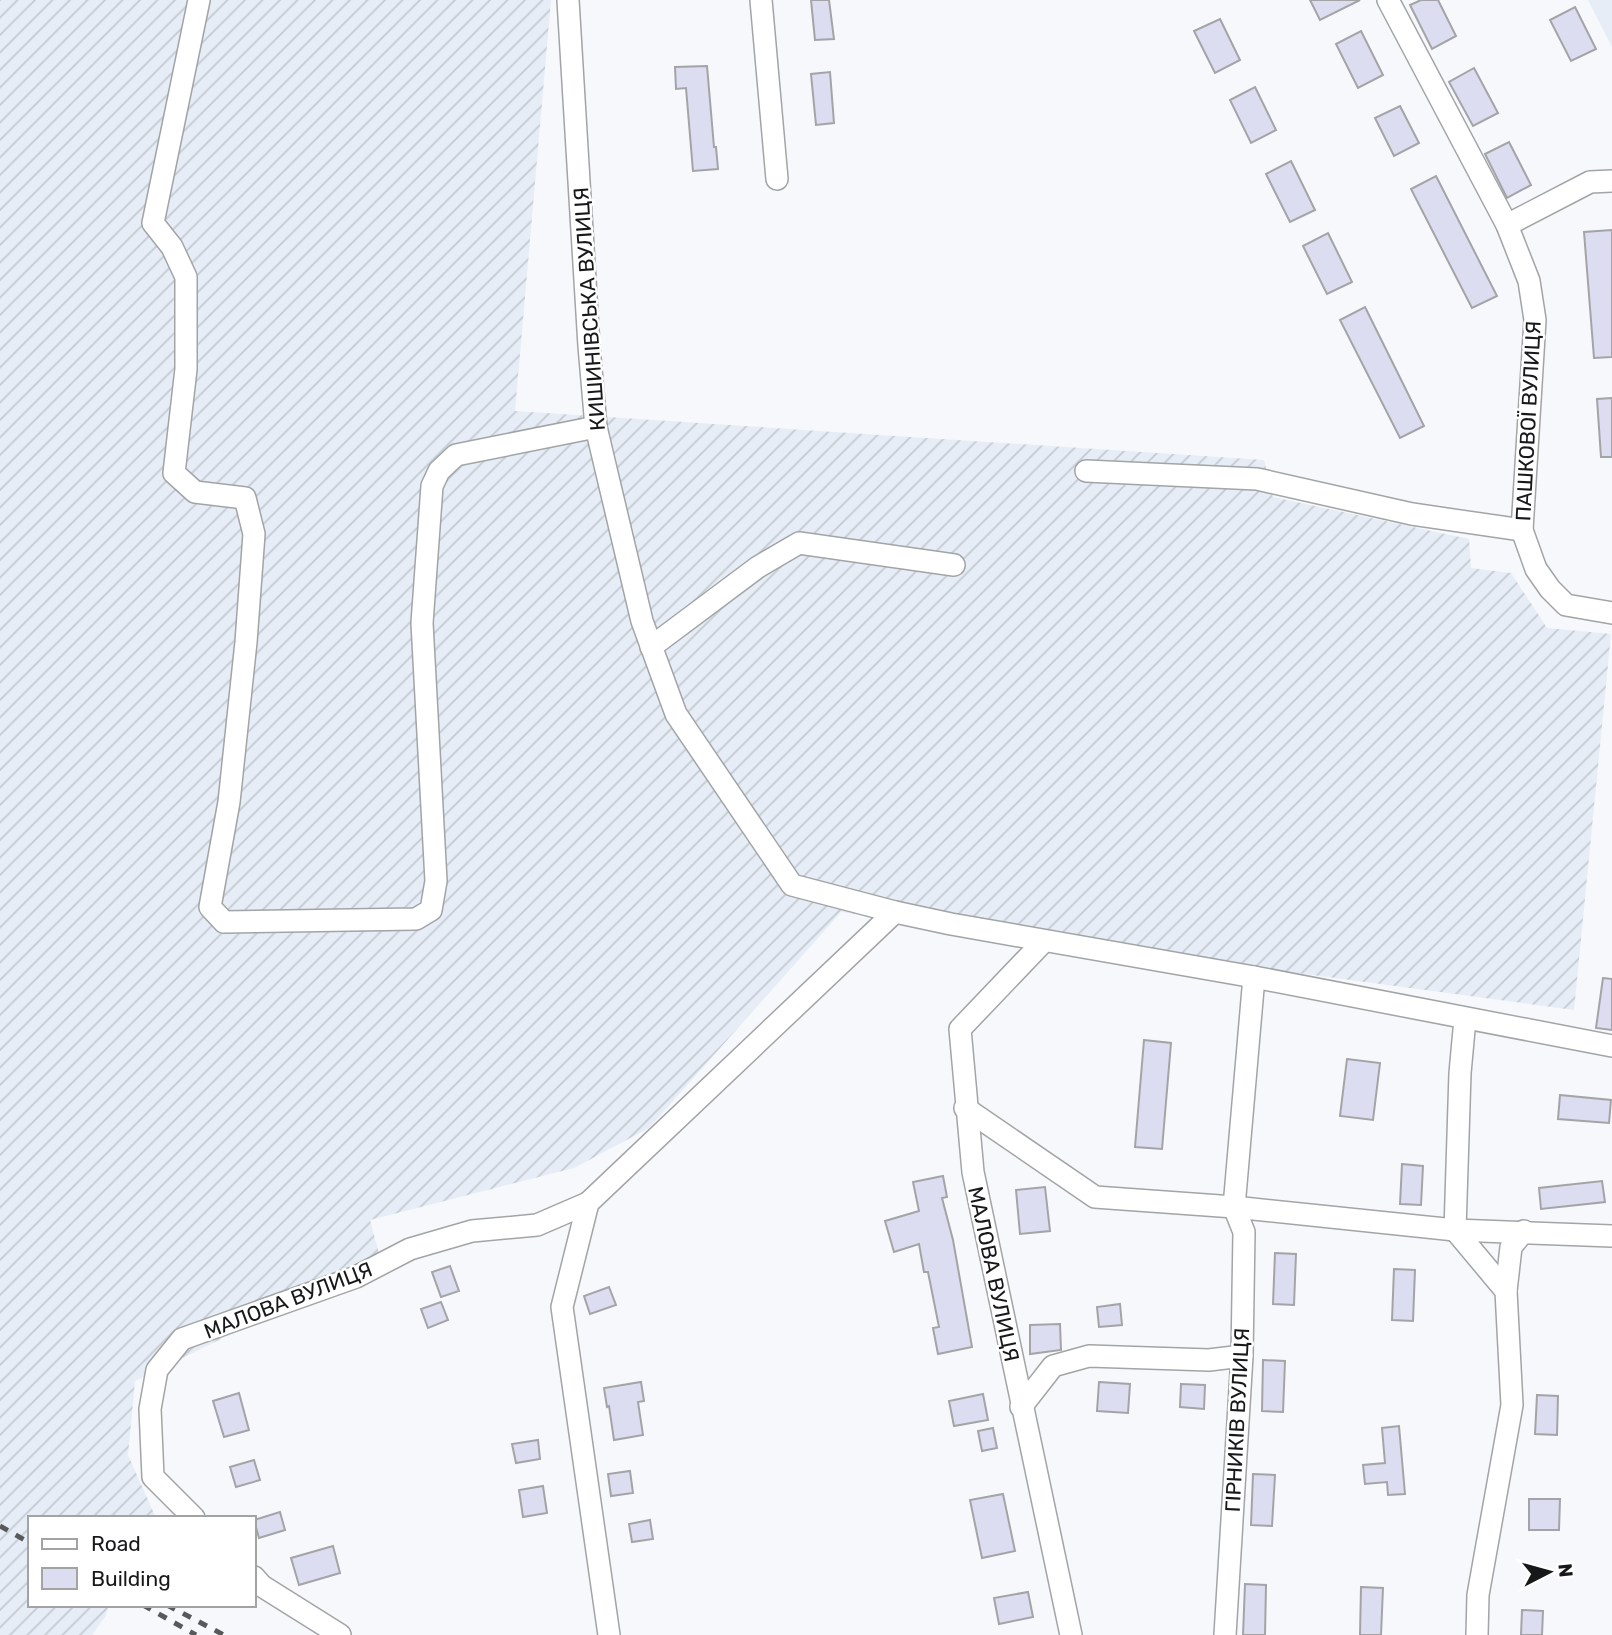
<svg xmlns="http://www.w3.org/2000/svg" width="1612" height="1635" viewBox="0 0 1612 1635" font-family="Rubik,sans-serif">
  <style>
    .built { fill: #e6edf6 }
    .industrial { fill: url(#industrial-furrows) }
    .building { fill: #dcddf0; stroke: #a4a4a7; stroke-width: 2 }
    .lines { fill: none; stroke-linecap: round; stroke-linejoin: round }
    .minor-casing { stroke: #a2a4a6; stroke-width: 24 }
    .minor { stroke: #fff; stroke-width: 21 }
    .rail { stroke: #58595b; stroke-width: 5; stroke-dasharray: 9 9; stroke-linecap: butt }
    .labels { text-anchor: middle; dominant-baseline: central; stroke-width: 5; stroke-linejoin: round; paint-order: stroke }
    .street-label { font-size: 21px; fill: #171819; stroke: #fff }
  </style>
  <defs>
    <pattern id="industrial-furrows" width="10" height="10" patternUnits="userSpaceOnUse" patternTransform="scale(1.75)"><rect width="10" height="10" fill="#e6edf6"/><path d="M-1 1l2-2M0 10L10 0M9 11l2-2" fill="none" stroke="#c5cad2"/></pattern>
  </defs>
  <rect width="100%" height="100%" fill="#f6f8fb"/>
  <polygon class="built" points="1588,0 1612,0 1612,47"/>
  <polygon class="industrial" points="0,0 551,0 515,411 1264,460 1273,497 1469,539 1471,568 1511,573 1547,628 1611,634 1574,1010 841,912 649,1128 574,1168 370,1220 381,1261 135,1381 128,1455 156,1518 30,1518 30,1605 109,1605 105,1617 92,1635 0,1635"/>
  <g class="building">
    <polygon points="811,0 829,0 834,39 815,40"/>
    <polygon points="1310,0 1360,0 1320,20"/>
    <polygon points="1421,0 1438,0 1456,36 1432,49 1410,5"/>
    <polygon points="1575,7 1596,49 1571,61 1550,20"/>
    <polygon points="1220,19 1240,60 1215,73 1194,31"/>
    <polygon points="1361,31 1383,75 1358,88 1336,44"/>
    <polygon points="707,66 714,147 716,147 718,169 693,171 686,88 676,89 675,67"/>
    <polygon points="1474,68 1498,113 1473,126 1449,82"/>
    <polygon points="830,72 834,123 816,125 811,74"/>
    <polygon points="1255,87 1276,130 1251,143 1230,100"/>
    <polygon points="1400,106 1419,143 1394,156 1375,118"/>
    <polygon points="1509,142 1531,185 1507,198 1485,154"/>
    <polygon points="1291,161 1315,210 1290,222 1266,174"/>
    <polygon points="1436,176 1497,296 1472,308 1411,189"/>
    <polygon points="1612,230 1612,357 1594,358 1584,232"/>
    <polygon points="1328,233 1352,282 1327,294 1303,246"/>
    <polygon points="1365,307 1424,426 1400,438 1340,320"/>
    <polygon points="1612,398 1612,457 1601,457 1597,399"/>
    <polygon points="1603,978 1612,979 1612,1030 1596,1028"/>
    <polygon points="1144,1040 1171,1043 1162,1149 1135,1147"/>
    <polygon points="1347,1059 1380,1063 1373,1120 1340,1116"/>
    <polygon points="1560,1095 1611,1100 1609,1123 1558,1119"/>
    <polygon points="1402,1164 1423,1166 1421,1205 1400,1204"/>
    <polygon points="943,1176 947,1197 942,1198 953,1240 972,1347 938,1354 933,1328 939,1327 928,1272 924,1272 919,1244 894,1252 885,1221 919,1211 913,1182"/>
    <polygon points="1602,1181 1605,1202 1541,1209 1539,1188"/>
    <polygon points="1045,1187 1050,1231 1020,1234 1016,1190"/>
    <polygon points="1275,1253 1296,1254 1294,1305 1273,1304"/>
    <polygon points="450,1266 459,1291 441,1297 432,1272"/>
    <polygon points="1394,1269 1415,1270 1413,1321 1392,1320"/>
    <polygon points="609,1287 616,1305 590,1314 584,1296"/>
    <polygon points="441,1302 448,1320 428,1328 421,1309"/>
    <polygon points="1120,1304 1122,1325 1099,1327 1097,1307"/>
    <polygon points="1060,1324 1061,1350 1030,1354 1030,1325"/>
    <polygon points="1263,1360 1285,1361 1283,1412 1262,1411"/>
    <polygon points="641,1382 644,1401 638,1402 643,1435 614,1440 609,1406 607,1407 604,1388"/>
    <polygon points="1099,1382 1130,1384 1128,1413 1097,1411"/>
    <polygon points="1181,1384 1205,1385 1204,1409 1180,1407"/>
    <polygon points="239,1393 249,1430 224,1437 213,1401"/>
    <polygon points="983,1394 988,1420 954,1426 949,1401"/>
    <polygon points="1537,1395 1558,1396 1557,1435 1535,1434"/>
    <polygon points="1399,1426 1405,1494 1388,1495 1387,1482 1365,1484 1363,1465 1385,1463 1382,1428"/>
    <polygon points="993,1428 997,1448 982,1451 978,1431"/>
    <polygon points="538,1440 540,1459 516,1463 512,1444"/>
    <polygon points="254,1460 260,1480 236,1487 230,1467"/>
    <polygon points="630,1471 633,1493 611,1496 608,1474"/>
    <polygon points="1253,1474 1275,1475 1272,1526 1251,1525"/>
    <polygon points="543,1486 547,1513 523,1517 519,1490"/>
    <polygon points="1003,1494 1015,1551 982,1558 970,1500"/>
    <polygon points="1529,1499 1560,1499 1559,1530 1529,1530"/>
    <polygon points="280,1512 285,1530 259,1538 254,1520"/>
    <polygon points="650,1520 653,1539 632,1542 629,1524"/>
    <polygon points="333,1546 340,1573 299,1585 291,1558"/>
    <polygon points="1245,1584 1266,1585 1265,1635 1243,1635"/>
    <polygon points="1361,1587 1383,1588 1381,1635 1360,1635"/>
    <polygon points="1028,1592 1033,1617 999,1624 994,1598"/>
    <polygon points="1522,1610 1543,1611 1542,1635 1521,1635"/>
  </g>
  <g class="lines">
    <defs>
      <g id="minor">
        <polyline points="199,0 153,223 172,247 186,277 186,369 174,473 195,492 245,498 254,534 246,642 229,802 210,907 224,922 416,919 431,910 436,881 422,623 432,486 439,471 456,455 596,427"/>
        <polyline points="568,0 589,346 596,427 642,621 676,714 792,885 895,912 951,924 1254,977 1612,1046"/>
        <polyline points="761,0 777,179"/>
        <polyline points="1388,0 1507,225 1529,281 1535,320 1522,530 1536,569 1550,589 1566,605 1612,613"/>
        <polyline points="1507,225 1590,182 1612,181"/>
        <polyline points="1086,471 1257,479 1412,514 1522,530"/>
        <polyline points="651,647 758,567 799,543 954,565"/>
        <polyline points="1044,941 960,1029 973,1172 1071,1635"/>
        <polyline points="1465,1019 1460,1073 1455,1230 1506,1291 1512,1405 1478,1595 1477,1635"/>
        <polyline points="965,1108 1095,1197 1234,1207 1455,1230 1612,1236"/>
        <polyline points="1506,1291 1511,1247 1524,1231"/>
        <polyline points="1021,1407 1053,1366 1089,1356 1209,1360 1242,1356"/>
        <polyline points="194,1518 153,1477 150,1409 157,1370 182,1339 356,1277 410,1249 472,1231 537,1225 588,1203"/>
        <polyline points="254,1577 262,1586 340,1635"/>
        <polyline points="609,1635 562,1307 588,1203 895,912"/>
        <polyline points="1225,1635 1242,1356 1244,1232 1234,1207 1254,977"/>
      </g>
    </defs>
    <use href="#minor" class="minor-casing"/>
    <use href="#minor" class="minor"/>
    <g class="rail">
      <polyline points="0,1526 30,1543"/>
      <polyline points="143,1605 196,1635"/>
      <polyline points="167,1605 224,1635"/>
    </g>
  </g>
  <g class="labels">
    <g class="street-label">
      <text transform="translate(589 309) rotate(-94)">КИШИНІВСЬКА ВУЛИЦЯ</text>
      <text transform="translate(1528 421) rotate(-87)">ПАШКОВОЇ ВУЛИЦЯ</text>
      <text transform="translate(994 1274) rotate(78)">МАЛОВА ВУЛИЦЯ</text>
      <text transform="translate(288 1300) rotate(-21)">МАЛОВА ВУЛИЦЯ</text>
      <text transform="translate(1237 1420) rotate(-87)">ГІРНИКІВ ВУЛИЦЯ</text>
    </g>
  </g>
  <rect x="28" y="1516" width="228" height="91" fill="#ffffff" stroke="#a2a3a3" stroke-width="2"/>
  <rect x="42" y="1539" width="35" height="10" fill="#ffffff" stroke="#a2a3a3" stroke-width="2"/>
  <text x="91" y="1551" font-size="21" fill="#171819">Road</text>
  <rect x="42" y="1568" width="35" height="21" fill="#dcddf0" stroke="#a2a3a3" stroke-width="2"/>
  <text x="91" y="1586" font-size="21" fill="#171819">Building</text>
  <g transform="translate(1549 1572) rotate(84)" stroke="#ffffff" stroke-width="5" paint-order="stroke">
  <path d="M0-5L12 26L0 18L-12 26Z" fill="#171819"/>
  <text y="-10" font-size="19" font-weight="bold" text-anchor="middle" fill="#171819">N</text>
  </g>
</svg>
